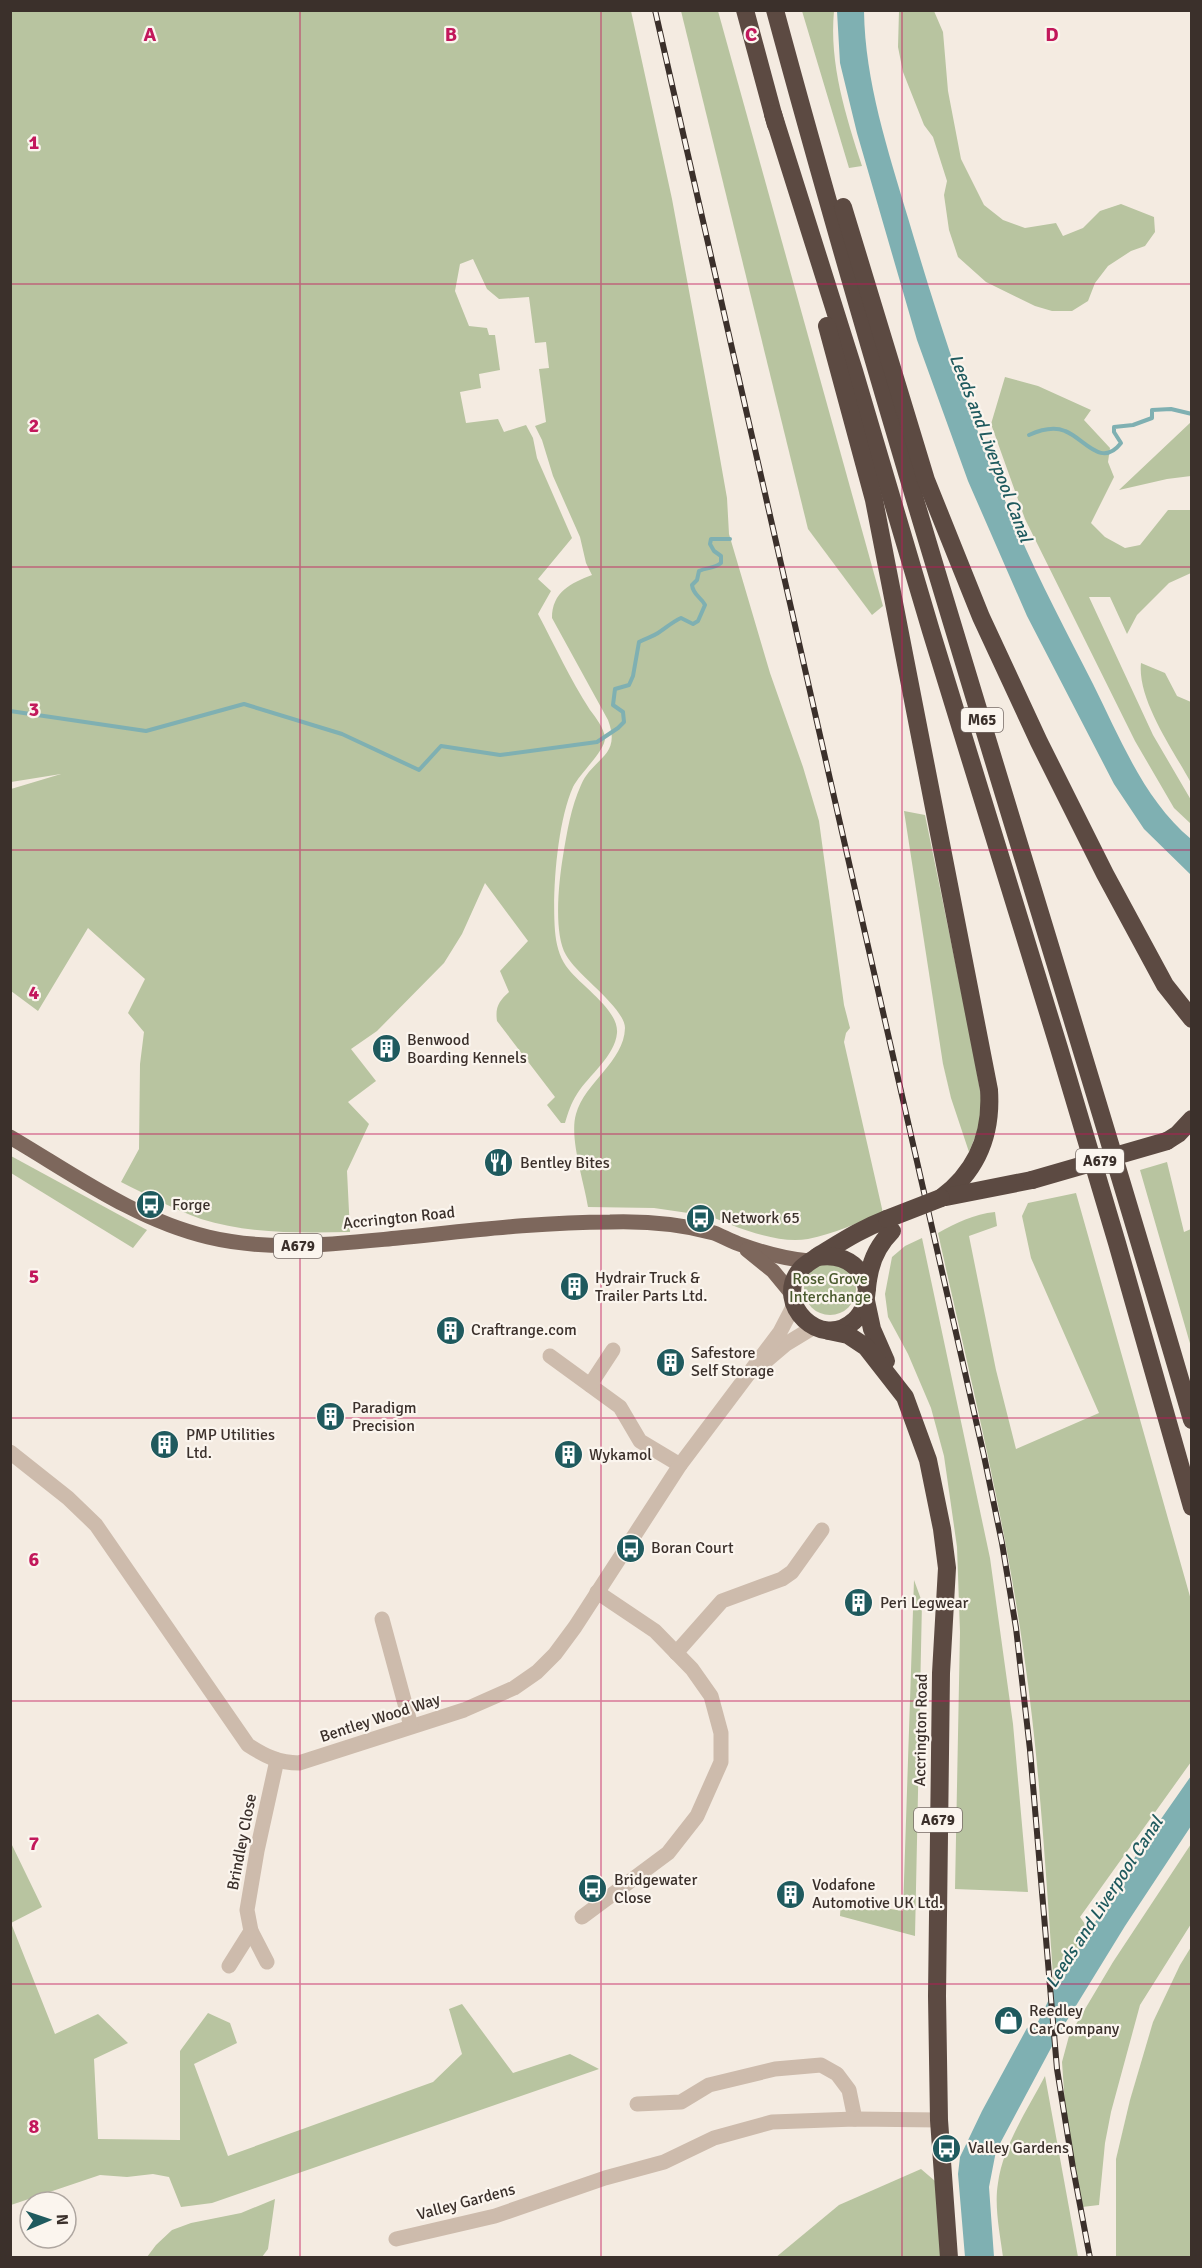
<svg xmlns="http://www.w3.org/2000/svg" width="1202" height="2268" viewBox="0 0 1202 2268" font-family="Signika,sans-serif">
  <style>
    .green { fill: #b8c4a0 }
    .water { fill: #7fb0b2 }
    .lines { fill: none; stroke-linecap: round; stroke-linejoin: round }
    .stream { stroke: #7fb0b2; stroke-width: 4 }
    .minor { stroke: #cdbbac; stroke-width: 15 }
    .major { stroke: #7d675c; stroke-width: 15 }
    .highway { stroke: #5c4a42; stroke-width: 18 }
    .rail-casing { stroke: #3b302b; stroke-width: 6 }
    .rail { stroke: #fbf5ee; stroke-width: 4; stroke-dasharray: 11; stroke-linecap: butt }
    .highway-bridge { stroke: #5c4a42; stroke-width: 18 }
    .grid { fill: none; stroke: #c2185b; stroke-width: 1.5; stroke-opacity: 0.55 }
    .labels { text-anchor: middle; dominant-baseline: central; stroke-width: 4.5; stroke-linejoin: round; paint-order: stroke }
    .shield { fill: #fbf5ee; stroke: #756b66; stroke-width: 1.5 }
    .shield-label { font-size: 15px; font-weight: bold; fill: #3b302b }
    .poi-label { font-size: 16px; fill: #3b302b; stroke: #fbf5ee; text-anchor: start }
    .street-label { font-size: 16px; fill: #3b302b; stroke: #fbf5ee }
    .park-label { font-size: 16px; fill: #4a5a2e; stroke: #fbf5ee }
    .water-label { font-size: 18px; font-style: italic; fill: #1f5a5e; stroke: #fbf5ee }
    .grid-label { font-size: 20px; text-anchor: middle; font-weight: bold; fill: #c2185b; stroke: #fbf5ee; stroke-width: 4.5; stroke-linejoin: round; paint-order: stroke }
  </style>
  <rect width="100%" height="100%" fill="#f4ebe1"/>
  <g class="green">
    <path d="M10 11H631L672 199 718 447 727 498 729 534 770 673 803 767 819 821 844 1005 850 1028 846 1033 844 1042 883 1213C859 1222 834 1234 808 1239 776 1245 730 1225 701 1212L695 1214 654 1208 588 1207C584 1181 569 1138 576 1114 585 1082 624 1062 625 1028 625 1008 577 975 566 955 553 933 559 880 563 856 567 832 571 807 581 785 593 757 622 757 608 720L552 618C552 592 571 583 592 575L586 563 580 537 553 476 542 440 535 426 546 422 539 369 549 368 546 342 535 343 529 297 499 299 487 289 473 259 460 264 455 291 469 326 487 328 489 335H495L500 370 479 374 481 388 460 392 466 423 498 419 504 432 526 425 533 438 537 458 572 538 538 579 551 591 538 614C555 646 570 679 590 710 596 718 604 728 605 738 605 751 580 773 573 787 557 823 552 893 555 931 556 943 559 956 566 966 579 985 619 1009 617 1033 615 1056 589 1075 577 1094 571 1103 568 1113 565 1123H561L547 1105 555 1097 497 1021C495 1007 499 1001 509 992L500 971 528 941 485 883 462 934 444 963 377 1031 351 1049 376 1081 348 1102 369 1124 347 1171 350 1232C301 1233 248 1234 201 1219 173 1209 147 1195 121 1182L139 1149 140 1064 144 1032 128 1013 145 979 88 928 38 1011 11 991V789L61 774 11 782Z"/>
    <polygon points="681,11 718,11 883,606 872,615 808,529"/>
    <path d="M802 11H834C829 64 846 116 862 166L849 168Z"/>
    <polygon points="899,11 934,11 943,32 948,91 961,159 984,205 1003,220 1025,228 1056,223 1063,236 1083,228 1100,211 1121,204 1154,217 1155,232 1145,246 1131,251 1108,266 1095,283 1088,301 1072,311 1052,311 1035,306 986,282 958,257 949,230 944,195 947,181 933,137 924,125 903,72 898,47"/>
    <polygon points="1005,377 1038,386 1091,410 1084,420 1110,448 1108,462 1114,477 1091,523 1105,537 1125,548 1140,545 1168,510 1191,510 1191,573 1169,583 1137,615 1127,634 1110,597 1089,597 1153,735 1191,800 1191,824 1174,808 1135,741 1025,519 991,424"/>
    <polygon points="1191,422 1191,476 1167,479 1119,490"/>
    <path d="M1141 663 1165 673 1177 696 1191 702V783C1174 751 1137 700 1141 663Z"/>
    <polygon points="904,811 925,815 973,1049 982,1103 979,1127 969,1152 951,1098 943,1064"/>
    <polygon points="11,1156 147,1230 133,1248 11,1173"/>
    <polygon points="1167,1162 1184,1232 1191,1229 1191,1347 1140,1170"/>
    <path d="M1076 1193 1191 1600V1762L1080 1917 1090 1931 1054 1989C1046 1878 1040 1765 1024 1655 1004 1513 969 1373 938 1233 956 1223 974 1214 995 1212L997 1226 969 1236 996 1370 1016 1449 1099 1413 1031 1258 1022 1216 1028 1203Z"/>
    <polygon points="922,1238 990,1558 1013,1724 1028,1892 955,1889 960,1632 957,1547 944,1456 931,1408 908,1354 888,1317 885,1294 892,1257 905,1246"/>
    <circle cx="830" cy="1289" r="26"/>
    <polygon points="914,1580 922,1602 915,1936 840,1916 841,1901 903,1911"/>
    <polygon points="11,1843 42,1907 11,1923 55,2034 98,2014 128,2043 94,2059 98,2139 180,2140 180,2051 208,2013 230,2023 237,2043 194,2064 228,2156 433,2082 462,2054 449,2009 462,2004 513,2073 570,2054 599,2069 212,2203 181,2207 169,2177 153,2174 127,2177 100,2175 11,2205"/>
    <polygon points="1191,1844 1191,1924 1140,2005 1111,2112 1105,2143 1099,2205 1082,2207 1066,2120 1062,2062 1069,2036 1113,1962"/>
    <polygon points="1191,1947 1191,2257 1116,2257 1116,2159 1130,2100 1153,2022 1180,1965"/>
    <path d="M1045 2076 1078 2257H1003C1000 2234 994 2206 998 2183 1003 2145 1028 2109 1045 2076Z"/>
    <polygon points="921,2169 935,2181 943,2257 775,2258 839,2205"/>
    <polygon points="275,2199 268,2249 262,2257 147,2257 156,2245 172,2230 191,2223 241,2213"/>
  </g>
  <g class="water">
    <path d="M837 11H864C865 82 888 150 908 218 939 323 973 428 1017 529 1040 582 1067 633 1093 684 1120 738 1144 800 1191 839V875L1144 829 1114 784 1027 616 968 481 917 340 857 133 840 63Z"/>
    <polygon points="1191,1776 1191,1826 1125,1926 1058,2035 996,2151 989,2187 994,2257 965,2257 958,2174 960,2157 982,2111 1027,2028 1037,2024 1054,1989 1140,1849"/>
  </g>
  <g class="lines">
    <g class="stream">
      <path d="M1029 435C1040 430 1053 426 1065 431 1084 438 1101 469 1121 443L1114 432V427L1133 425 1152 418V410L1171 409 1192 414"/>
      <path d="M10 711 146 731 244 704 342 734 419 770 441 746 500 755 597 742 618 728 624 722 623 712 613 705 615 689 629 685 633 676 639 642C646 638 652 637 658 633 666 628 672 622 681 618L693 624 698 621 705 605C701 597 693 595 692 585L697 580 699 571C707 567 714 569 721 563V556L714 551 710 544 711 539H730"/>
    </g>
    <g class="minor">
      <polyline points="550,1356 620,1407 640,1441 680,1465"/>
      <polyline points="766,1361 786,1344 814,1327"/>
      <polyline points="590,1385 613,1350"/>
      <path d="M10 1452 68 1498 96 1525 248 1745C265 1756 279 1763 299 1763L464 1710 514 1688 537 1672 555 1654 575 1627 680 1465 780 1332 794 1305"/>
      <polyline points="382,1619 411,1726"/>
      <polyline points="676,1653 722,1601 782,1579 792,1572 822,1530"/>
      <polyline points="582,1917 668,1853 697,1816 721,1762 721,1733 711,1696 692,1669 655,1631 597,1592"/>
      <polyline points="251,1931 267,1962"/>
      <polyline points="229,1966 251,1931 247,1910 257,1851 277,1760"/>
      <polyline points="637,2104 681,2102 709,2085 775,2069 821,2065 837,2074 849,2090 855,2119"/>
      <polyline points="396,2239 495,2216 605,2178 664,2162 714,2138 772,2122 855,2119 939,2120"/>
    </g>
    <g class="major">
      <path d="M10 1137C73 1174 136 1220 208 1237 270 1252 335 1244 398 1238 468 1231 539 1222 610 1222 644 1221 681 1224 714 1233 722 1236 730 1241 739 1244 761 1252 785 1259 809 1261"/>
      <polyline points="747,1250 773,1271 792,1294"/>
    </g>
    <g class="highway">
      <polyline points="745,10 776,125"/>
      <path d="M775 10C903 484 1055 949 1192 1420"/>
      <polyline points="773,114 854,371 931,631 1059,1048 1117,1243 1192,1507"/>
      <polyline points="843,207 926,480 981,617 1039,742 1105,874 1165,985 1192,1019"/>
      <path d="M827 326 874 500 989 1090C992 1135 977 1171 941 1198"/>
      <polyline points="1167,1141 1178,1134 1192,1119"/>
      <polyline points="946,1197 1032,1180"/>
      <path d="M887 1219C859 1230 843 1241 818 1256 812 1261 805 1264 800 1270 773 1304 821 1351 854 1321 869 1308 865 1292 869 1275 872 1257 880 1243 892 1231"/>
      <path d="M817 1257C842 1253 860 1263 867 1288"/>
      <polyline points="866,1301 872,1329 886,1361"/>
      <polyline points="829,1331 848,1335 866,1347 905,1397 928,1460 942,1529 947,1568 941,1673 937,1996 939,2120 949,2258"/>
    </g>
    <defs>
      <polyline id="rail" points="655,10 984,1456 1002,1543 1016,1628 1030,1750 1057,2069 1073,2168 1090,2258"/>
    </defs>
    <use href="#rail" class="rail-casing"/>
    <use href="#rail" class="rail"/>
    <g class="highway-bridge">
      <polyline points="1032,1180 1167,1141"/>
      <polyline points="887,1219 941,1198"/>
    </g>
  </g>
  <path class="grid" d="M300 10V2258M601 10V2258M902 10V2258M10 284H1192M10 567H1192M10 850H1192M10 1134H1192M10 1418H1192M10 1701H1192M10 1984H1192"/>
  <defs>
    <symbol id="building-disc" viewBox="-11 -11 22 22"><circle r="9.5" fill="#1f5a5e" stroke="#fbf5ee"/><path d="M-4-6H4V6H1V3H-1V6H-4ZM-2.5-4.3h1.7v1.8h-1.7ZM.8-4.3h1.7v1.8H.8ZM-2.5-1h1.7V.8h-1.7ZM.8-1h1.7V.8H.8Z" fill="#fff"/></symbol>
    <symbol id="restaurant-disc" viewBox="-11 -11 22 22"><circle r="9.5" fill="#1f5a5e" stroke="#fbf5ee"/><path d="M-5-6h1v4h1v-4h1v4h1v-4h1v5L-1.5 .5V6h-2V.5L-5-1ZM5-6V6H3V1.5H1.5Q1.5-4 5-6Z" fill="#fff"/></symbol>
    <symbol id="bus-disc" viewBox="-11 -11 22 22"><circle r="9.5" fill="#1f5a5e" stroke="#fbf5ee"/><path d="M-5-6H5V4H4V6H2V4H-2V6H-4V4H-5ZM-3.5-4V0h7V-4ZM-3.5 1.2v1.5H-2V1.2ZM2 1.2v1.5H3.5V1.2Z" fill="#fff"/></symbol>
    <symbol id="shop-disc" viewBox="-11 -11 22 22"><circle r="9.5" fill="#1f5a5e" stroke="#fbf5ee"/><path d="M-5-2.5h2.3a2.7 3.5 0 0 1 5.4 0H5L5.5 6h-11ZM-1.5-2.5h3a1.5 2.3 0 0 0-3 0Z" fill="#fff"/></symbol>
  </defs>
  <g fill-rule="evenodd">
    <use href="#building-disc" x="370" y="1032" width="33" height="33"/>
    <use href="#restaurant-disc" x="482" y="1146" width="33" height="33"/>
    <use href="#bus-disc" x="134" y="1188" width="33" height="33"/>
    <use href="#bus-disc" x="684" y="1202" width="33" height="33"/>
    <use href="#building-disc" x="558" y="1270" width="33" height="33"/>
    <use href="#building-disc" x="434" y="1314" width="33" height="33"/>
    <use href="#building-disc" x="654" y="1346" width="33" height="33"/>
    <use href="#building-disc" x="314" y="1400" width="33" height="33"/>
    <use href="#building-disc" x="148" y="1428" width="33" height="33"/>
    <use href="#building-disc" x="552" y="1438" width="33" height="33"/>
    <use href="#bus-disc" x="614" y="1532" width="33" height="33"/>
    <use href="#building-disc" x="842" y="1586" width="33" height="33"/>
    <use href="#bus-disc" x="576" y="1872" width="33" height="33"/>
    <use href="#building-disc" x="774" y="1878" width="33" height="33"/>
    <use href="#shop-disc" x="992" y="2004" width="33" height="33"/>
    <use href="#bus-disc" x="930" y="2132" width="33" height="33"/>
  </g>
  <g class="labels">
    <g class="shield">
      <rect x="961" y="708" width="42" height="24" rx="4.5"/>
      <rect x="1076" y="1149" width="48" height="24" rx="4.5"/>
      <rect x="274" y="1234" width="48" height="24" rx="4.5"/>
      <rect x="914" y="1808" width="48" height="24" rx="4.5"/>
    </g>
    <g class="shield-label">
      <text x="982" y="720">M65</text>
      <text x="1100" y="1161">A679</text>
      <text x="298" y="1246">A679</text>
      <text x="938" y="1820">A679</text>
    </g>
    <g class="poi-label">
      <text x="407" y="1040">Benwood<tspan x="407" dy="18">Boarding Kennels</tspan></text>
      <text x="520" y="1163">Bentley Bites</text>
      <text x="172" y="1205">Forge</text>
      <text x="721" y="1218">Network 65</text>
      <text x="595" y="1278">Hydrair Truck &amp;<tspan x="595" dy="18">Trailer Parts Ltd.</tspan></text>
      <text x="471" y="1330">Craftrange.com</text>
      <text x="691" y="1353">Safestore<tspan x="691" dy="18">Self Storage</tspan></text>
      <text x="352" y="1408">Paradigm<tspan x="352" dy="18">Precision</tspan></text>
      <text x="186" y="1435">PMP Utilities<tspan x="186" dy="18">Ltd.</tspan></text>
      <text x="589" y="1455">Wykamol</text>
      <text x="651" y="1548">Boran Court</text>
      <text x="880" y="1603">Peri Legwear</text>
      <text x="614" y="1880">Bridgewater<tspan x="614" dy="18">Close</tspan></text>
      <text x="812" y="1885">Vodafone<tspan x="812" dy="18">Automotive UK Ltd.</tspan></text>
      <text x="1029" y="2011">Reedley<tspan x="1029" dy="18">Car Company</tspan></text>
      <text x="968" y="2148">Valley Gardens</text>
    </g>
    <g class="street-label">
      <text transform="translate(399 1218) rotate(-6)">Accrington Road</text>
      <text transform="translate(380 1718) rotate(-18)">Bentley Wood Way</text>
      <text transform="translate(921 1730) rotate(-89)">Accrington Road</text>
      <text transform="translate(242 1842) rotate(-79)">Brindley Close</text>
      <text transform="translate(466 2202) rotate(-15)">Valley Gardens</text>
    </g>
    <g class="park-label">
      <text x="830" y="1279">Rose Grove<tspan x="830" dy="18">Interchange</tspan></text>
    </g>
    <g class="water-label">
      <text transform="translate(991 448) rotate(69)">Leeds and Liverpool Canal</text>
      <text transform="translate(1104 1902) rotate(-57)">Leeds and Liverpool Canal</text>
    </g>
  </g>
  <g class="grid-label">
    <text x="150" y="41">A</text>
    <text x="451" y="41">B</text>
    <text x="751" y="41">C</text>
    <text x="1052" y="41">D</text>
    <text x="34" y="149">1</text>
    <text x="34" y="432">2</text>
    <text x="34" y="716">3</text>
    <text x="34" y="999">4</text>
    <text x="34" y="1283">5</text>
    <text x="34" y="1566">6</text>
    <text x="34" y="1850">7</text>
    <text x="34" y="2133">8</text>
  </g>
  <rect width="1202" height="2268" fill="none" stroke="#3b302b" stroke-width="24"/>
  <g transform="translate(48 2220) rotate(88)"><circle r="28" fill="#fbf5ee" stroke="#aea6a0" stroke-width="1.5"/>
  <path d="M0-4.5L10 22L0 15L-10 22Z" fill="#1f5a5e"/>
  <text y="-9" font-size="16" font-weight="bold" text-anchor="middle" fill="#3b302b">N</text>
  </g>
</svg>
